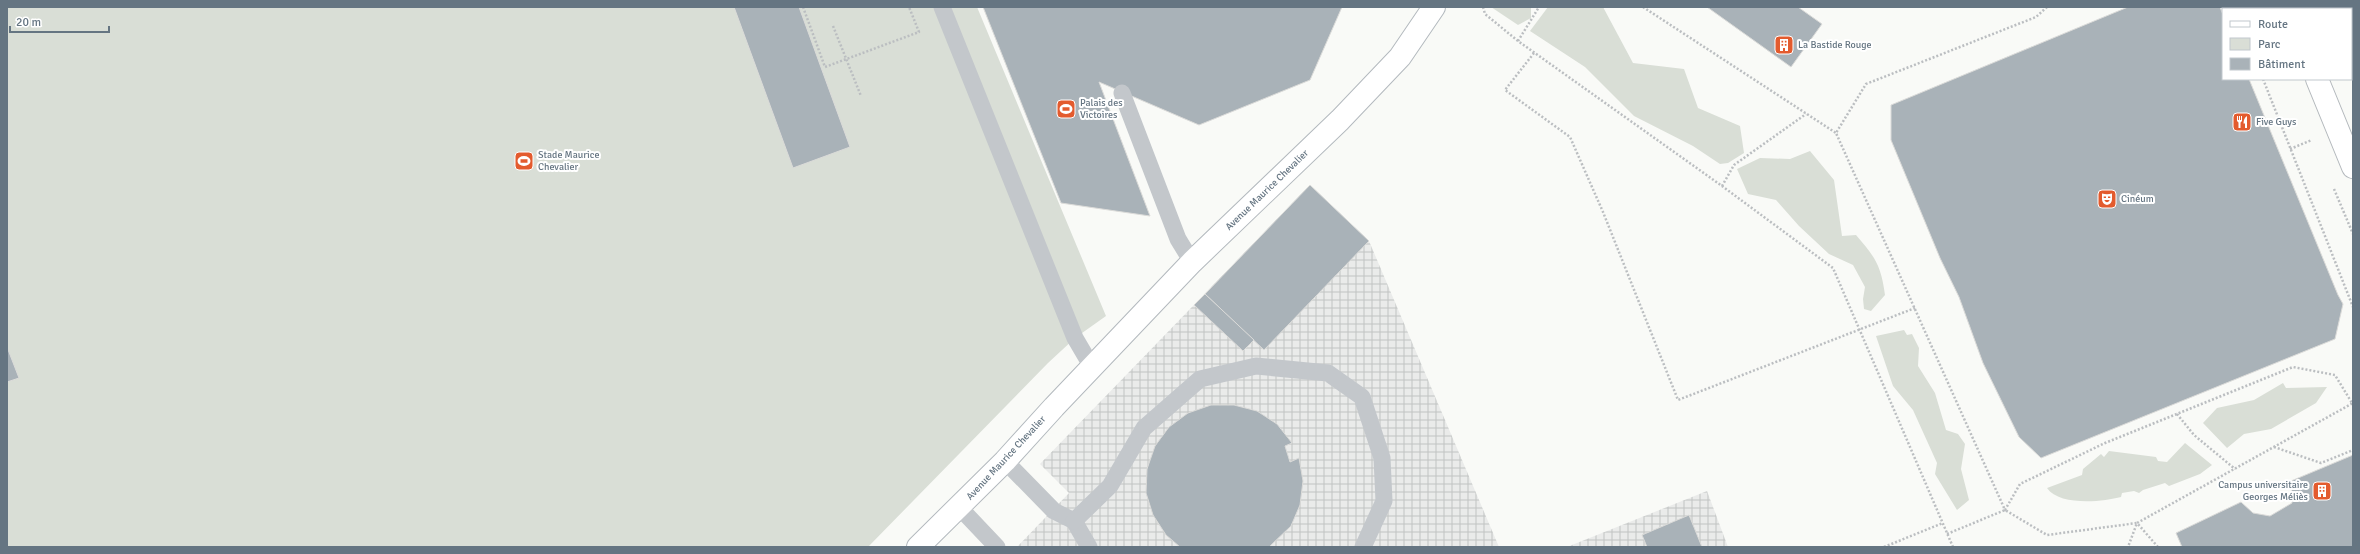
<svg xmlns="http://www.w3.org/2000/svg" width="2360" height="554" viewBox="0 0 2360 554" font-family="Signika,sans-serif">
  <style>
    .industrial { fill: url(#industrial-grid) }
    .green { fill: #d9ded6 }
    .building { fill: #a9b2b8; stroke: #dbdbd9 }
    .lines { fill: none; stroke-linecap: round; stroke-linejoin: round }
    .secondary-casing { stroke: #b3b9be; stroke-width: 24 }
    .primary-casing { stroke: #b4b9bd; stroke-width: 24 }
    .path { stroke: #bbbec1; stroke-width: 2.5; stroke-dasharray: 2 2; stroke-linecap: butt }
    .lane { stroke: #c3c7cb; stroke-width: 17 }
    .secondary { stroke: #fff; stroke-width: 22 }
    .primary { stroke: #fff; stroke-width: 22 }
    .labels { text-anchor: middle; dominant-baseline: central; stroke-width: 4; stroke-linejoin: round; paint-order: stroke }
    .poi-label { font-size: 10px; fill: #657582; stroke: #fff; text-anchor: start }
    .street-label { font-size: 10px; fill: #657582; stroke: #fff }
  </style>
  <defs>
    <pattern id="industrial-grid" width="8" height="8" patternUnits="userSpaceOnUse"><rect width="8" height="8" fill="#eaebea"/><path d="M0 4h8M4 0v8" fill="none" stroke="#c1c3c3"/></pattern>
  </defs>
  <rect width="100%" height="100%" fill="#f9faf7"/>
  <g class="industrial">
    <polygon points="1310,185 1369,241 1499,547 1017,547 1069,493 1040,464"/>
    <polygon points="1707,491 1728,547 1567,547"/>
  </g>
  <g class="green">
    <polygon points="7,7 977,7 1106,316 1075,338 1048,363 868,547 7,547"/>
    <polygon points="1491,7 1531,7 1531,18 1518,25"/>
    <polygon points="1548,7 1603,7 1633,63 1684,69 1698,108 1740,126 1744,153 1728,163 1720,164 1693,146 1634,116 1585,67 1530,31"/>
    <path d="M1810 151 1834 180 1842 236 1856 235C1875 257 1881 265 1885 295L1871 311 1864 309 1863 299 1865 287 1853 265 1829 254 1799 226 1776 200 1748 194 1737 169 1760 158 1790 159Z"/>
    <polygon points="1904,330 1907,335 1912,334 1919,348 1918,366 1935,393 1946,430 1958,434 1965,444 1961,469 1969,500 1957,510 1935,474 1937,463 1913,410 1893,386 1876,336"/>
    <polygon points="2283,383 2286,388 2327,387 2316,403 2271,429 2244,434 2227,448 2203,423 2217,408 2254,400"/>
    <path d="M2185 443 2212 465 2200 474 2169 486 2165 483 2143 490 2139 493 2134 491 2122 493 2121 497C2102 502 2059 506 2047 488L2082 475 2083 469 2101 454 2104 457 2109 451 2156 457 2158 461 2167 462Z"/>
  </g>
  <g class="building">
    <polygon points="734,7 799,7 850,147 793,168"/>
    <polygon points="983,7 1342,7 1310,80 1199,125 1099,82 1150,216 1061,203"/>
    <polygon points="1707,7 1798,7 1822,24 1791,67"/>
    <polygon points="2128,7 2220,7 2223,15 2223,79 2249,79 2338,295 2343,304 2335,339 2041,458 2019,437 1983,363 1959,297 1940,258 1891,140 1891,105"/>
    <polygon points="1310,185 1369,241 1264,350 1205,294"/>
    <polygon points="1205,294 1254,340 1243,351 1194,305"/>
    <polygon points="7,347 19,378 7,382"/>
    <polygon points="1211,405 1234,405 1257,411 1277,424 1292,443 1285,446 1290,462 1299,458 1303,481 1300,505 1291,526 1269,547 1180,547 1166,535 1153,515 1146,493 1147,469 1155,446 1169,427 1188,413"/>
    <polygon points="2353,455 2353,547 2182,547 2176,533 2241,502 2253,513 2270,516 2292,503 2291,481"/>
    <polygon points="1689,515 1702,547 1647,547 1642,535"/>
  </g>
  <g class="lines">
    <defs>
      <polyline id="secondary" points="918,547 1005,461 1054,407 1192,262 1340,120 1400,57 1434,7"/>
      <g id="primary">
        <polyline points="2288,7 2289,9"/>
        <polyline points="2317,79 2353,167"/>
      </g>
    </defs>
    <use href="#secondary" class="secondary-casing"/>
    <use href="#primary" class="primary-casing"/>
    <g class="path">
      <polyline points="803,7 825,67 919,32 909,7"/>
      <polyline points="1483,7 1485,14 1518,41 1722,186 1833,268 1953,547"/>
      <polyline points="1643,7 1836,133"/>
      <polyline points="2047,7 2036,17 1866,84 1836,133 2005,510 2020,484 2105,443 2293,367 2335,375 2352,403"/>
      <polyline points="2226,7 2226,9"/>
      <polyline points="833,26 861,96"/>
      <polyline points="1518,41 1539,7"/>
      <polyline points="1534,53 1505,90 1570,137 1603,212 1678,400 1915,308"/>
      <polyline points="2263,79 2353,307"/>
      <polyline points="2290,149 2312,140"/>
      <polyline points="1722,186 1734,165 1806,114"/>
      <polyline points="2334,189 2353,234"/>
      <polyline points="2177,414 2194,435 2235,469"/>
      <polyline points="2274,447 2321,463 2353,450"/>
      <polyline points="1947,534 2005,510 2047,535 2137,523 2128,547"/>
      <polyline points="1884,547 1943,523"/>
      <polyline points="2158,547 2137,523 2353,403"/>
    </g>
    <g class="lane">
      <polyline points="942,7 1075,338 1092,367"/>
      <polyline points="2338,7 2338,9"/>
      <polyline points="2351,41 2353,46"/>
      <polyline points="1122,93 1178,239 1192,262"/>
      <polyline points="1005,461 1054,511 1074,521 1089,547"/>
      <polyline points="959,507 997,547"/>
      <polyline points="1074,521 1110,486 1144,428 1200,379 1256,366 1328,373 1362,397 1382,458 1384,501 1363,547"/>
    </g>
    <use href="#secondary" class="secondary"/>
    <use href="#primary" class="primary"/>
  </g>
  <defs>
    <symbol id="building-square" viewBox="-11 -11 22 22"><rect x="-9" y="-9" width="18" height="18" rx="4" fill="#e35b2e" stroke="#fff"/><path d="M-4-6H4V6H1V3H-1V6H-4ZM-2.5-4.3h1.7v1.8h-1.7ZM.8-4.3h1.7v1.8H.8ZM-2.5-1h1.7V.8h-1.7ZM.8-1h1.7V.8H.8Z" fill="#fff"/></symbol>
    <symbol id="stadium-square" viewBox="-11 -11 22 22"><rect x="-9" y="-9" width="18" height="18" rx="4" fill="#e35b2e" stroke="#fff"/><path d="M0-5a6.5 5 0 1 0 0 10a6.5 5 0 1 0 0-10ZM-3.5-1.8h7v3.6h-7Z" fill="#fff"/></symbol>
    <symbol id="restaurant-square" viewBox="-11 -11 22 22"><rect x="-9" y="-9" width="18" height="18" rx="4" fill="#e35b2e" stroke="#fff"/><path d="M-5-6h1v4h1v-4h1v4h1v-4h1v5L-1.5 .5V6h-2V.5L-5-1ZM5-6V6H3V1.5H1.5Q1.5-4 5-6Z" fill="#fff"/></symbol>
    <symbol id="theatre-square" viewBox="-11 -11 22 22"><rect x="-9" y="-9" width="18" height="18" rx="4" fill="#e35b2e" stroke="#fff"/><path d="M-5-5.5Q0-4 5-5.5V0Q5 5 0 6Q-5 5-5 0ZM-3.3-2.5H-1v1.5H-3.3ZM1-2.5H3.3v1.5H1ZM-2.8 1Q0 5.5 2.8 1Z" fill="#fff"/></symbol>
  </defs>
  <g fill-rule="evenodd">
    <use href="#building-square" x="1773" y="34" width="22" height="22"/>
    <use href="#stadium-square" x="1055" y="98" width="22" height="22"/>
    <use href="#restaurant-square" x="2231" y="111" width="22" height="22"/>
    <use href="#stadium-square" x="513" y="150" width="22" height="22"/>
    <use href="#theatre-square" x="2096" y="188" width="22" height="22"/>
    <use href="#building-square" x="2311" y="480" width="22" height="22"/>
  </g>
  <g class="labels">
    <g class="poi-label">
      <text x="1798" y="45">La Bastide Rouge</text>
      <text x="1080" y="103">Palais des<tspan x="1080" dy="12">Victoires</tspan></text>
      <text x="2256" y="122">Five Guys</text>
      <text x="538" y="155">Stade Maurice<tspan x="538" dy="12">Chevalier</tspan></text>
      <text x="2121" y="199">Cinéum</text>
      <text x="2308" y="485" text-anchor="end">Campus universitaire<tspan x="2308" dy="12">Georges Méliès</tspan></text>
    </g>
    <g class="street-label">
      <text transform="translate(1267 190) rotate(-44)">Avenue Maurice Chevalier</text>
      <text transform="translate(1006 458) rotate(-47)">Avenue Maurice Chevalier</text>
    </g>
  </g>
  <rect width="2360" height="554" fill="none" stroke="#657582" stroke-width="16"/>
  <rect x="2222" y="8" width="130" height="72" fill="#ffffff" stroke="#c1c8cd"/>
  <rect x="2230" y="21" width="20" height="6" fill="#ffffff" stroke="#c1c8cd"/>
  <text x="2258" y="28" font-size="12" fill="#657582">Route</text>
  <rect x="2230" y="38" width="20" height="12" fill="#d9ded6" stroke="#c1c8cd"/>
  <text x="2258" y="48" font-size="12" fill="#657582">Parc</text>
  <rect x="2230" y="58" width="20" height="12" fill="#a9b2b8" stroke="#c1c8cd"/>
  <text x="2258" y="68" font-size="12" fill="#657582">Bâtiment</text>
  <path d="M10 26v6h99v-6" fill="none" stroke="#657582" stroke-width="2"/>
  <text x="16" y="26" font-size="12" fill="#657582" stroke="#ffffff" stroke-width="3" paint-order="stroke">20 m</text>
</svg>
